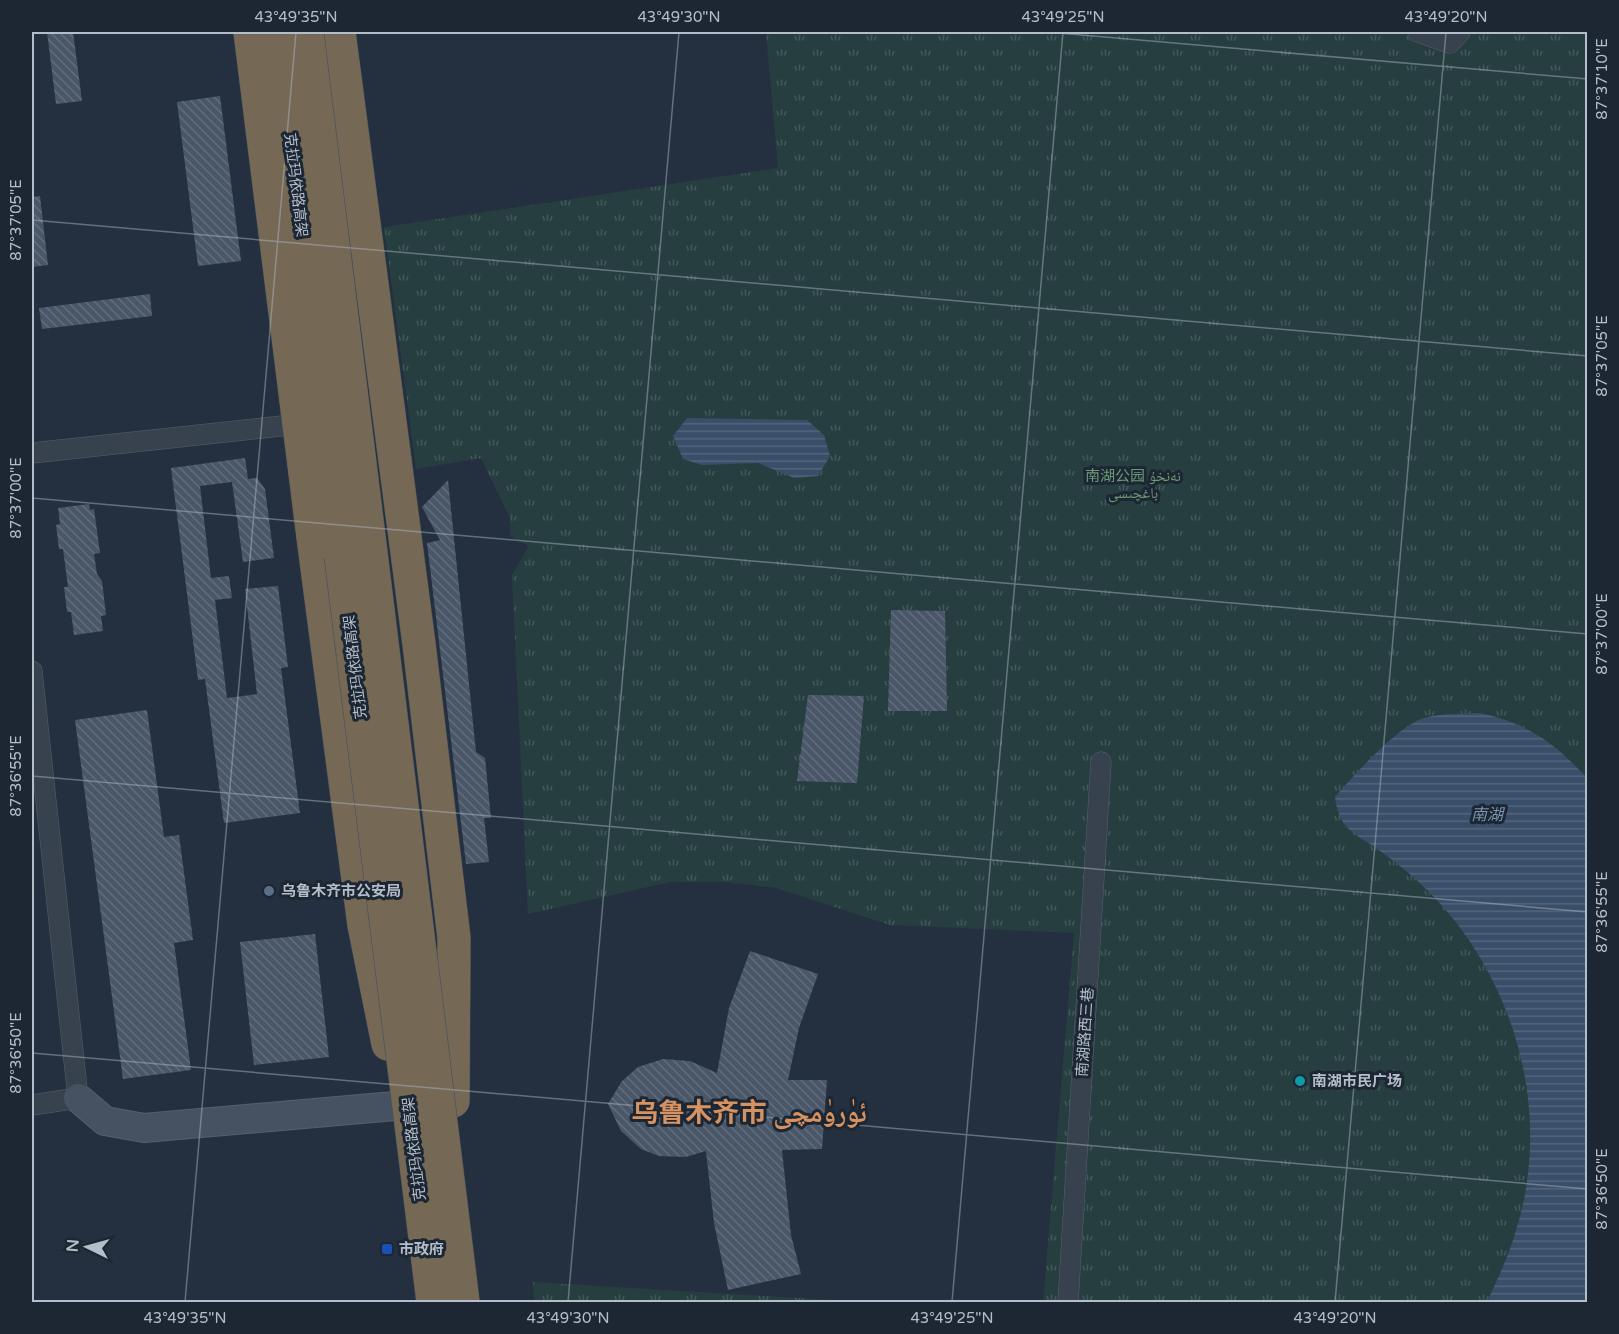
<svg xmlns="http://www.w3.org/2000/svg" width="1619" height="1334" viewBox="0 0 1619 1334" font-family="'Varela Round','Noto Naskh Arabic','Noto Sans SC',sans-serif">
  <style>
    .grass { fill: url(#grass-tufts) }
    .water { fill: url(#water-rules) }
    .building { fill: url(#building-back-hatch) }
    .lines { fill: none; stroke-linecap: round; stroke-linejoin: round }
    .street-casing { stroke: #56606d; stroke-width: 21 }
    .secondary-casing { stroke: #56606d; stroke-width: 30 }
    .highway-casing { stroke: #434d5a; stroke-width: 34 }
    .street { stroke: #38424f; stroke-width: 20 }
    .secondary { stroke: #465162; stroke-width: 28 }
    .highway { stroke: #756855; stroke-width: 33 }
    .highway-bridge-casing { stroke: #434d5a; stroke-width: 34; stroke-linecap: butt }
    .highway-bridge { stroke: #756855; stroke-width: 33 }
    .ticks { fill: none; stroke: #b4bdca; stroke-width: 1.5; stroke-opacity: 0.45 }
    .service-dot { fill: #5c6f8a; stroke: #1d2734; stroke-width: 2 }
    .culture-dot { fill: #0f9aa8; stroke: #1d2734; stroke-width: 2 }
    .transit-dot { fill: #1a4fb4; stroke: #1d2734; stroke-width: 2 }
    .labels { text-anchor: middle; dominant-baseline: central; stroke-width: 6; stroke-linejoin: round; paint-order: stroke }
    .street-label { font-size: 15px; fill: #b4bdca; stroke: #1d2734 }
    .park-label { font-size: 15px; fill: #6b9b75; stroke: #1d2734 }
    .poi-label { font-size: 15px; font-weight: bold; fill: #b4bdca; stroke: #1d2734; text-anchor: start }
    .water-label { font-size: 16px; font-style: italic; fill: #7c94b2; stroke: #1d2734 }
    .town-label { font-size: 27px; font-weight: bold; fill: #d79262; stroke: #1d2734 }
    .neatline { fill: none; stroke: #b4bdca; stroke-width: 2 }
    .ticks-label { font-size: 15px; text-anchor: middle; fill: #b4bdca }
  </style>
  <defs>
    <pattern id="grass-tufts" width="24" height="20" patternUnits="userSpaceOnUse" patternTransform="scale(1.5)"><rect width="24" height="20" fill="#263e40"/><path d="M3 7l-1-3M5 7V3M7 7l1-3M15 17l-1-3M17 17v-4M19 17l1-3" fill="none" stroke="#43585a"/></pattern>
    <pattern id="water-rules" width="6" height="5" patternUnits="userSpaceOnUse" patternTransform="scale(1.5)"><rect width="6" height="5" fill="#394e68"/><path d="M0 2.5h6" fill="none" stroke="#53667c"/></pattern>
    <pattern id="building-back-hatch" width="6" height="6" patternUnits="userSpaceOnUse" patternTransform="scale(1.5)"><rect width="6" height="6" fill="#4a5768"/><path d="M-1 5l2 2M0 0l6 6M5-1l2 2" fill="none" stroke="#626d7c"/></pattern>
  </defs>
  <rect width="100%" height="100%" fill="#24303f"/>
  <g class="grass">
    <polygon points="766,32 1587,32 1587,1302 1043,1302 1074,933 890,925 776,888 726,882 670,882 528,914 512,575 529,546 510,536 510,518 481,458 416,469 384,227 778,168"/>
    <polygon points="533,1282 864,1302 534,1302"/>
  </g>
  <g class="water">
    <polygon points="687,418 807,420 824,435 830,456 818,476 794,478 758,463 702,465 683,459 673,436"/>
    <path d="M1480 713C1527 723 1555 743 1587 778V1302H1487C1498 1278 1510 1253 1517 1227 1553 1108 1513 973 1425 888 1410 873 1393 860 1376 848 1366 841 1355 836 1346 826 1340 819 1336 807 1335 797 1353 776 1398 726 1424 718 1441 713 1462 714 1480 713Z"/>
  </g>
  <g class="building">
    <polygon points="47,32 73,32 82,101 56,104"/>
    <polygon points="220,96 241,261 198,266 177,102"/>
    <polygon points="40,196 48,265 32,267 32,197"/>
    <polygon points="150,294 152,316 42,329 39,308"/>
    <polygon points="245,458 248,479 257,478 265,489 274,558 243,562 232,482 200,486 211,578 229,576 232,598 215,600 227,698 257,694 245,589 278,586 288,667 281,668 300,813 224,823 205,679 198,680 171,468"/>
    <polygon points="448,480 476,752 485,758 491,818 484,818 489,862 466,864 427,543 440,540 422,507"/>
    <polygon points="89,504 90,510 94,509 100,553 94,554 97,574 102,581 106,615 101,616 103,631 74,635 71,612 67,612 64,587 68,587 63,549 59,549 56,525 60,524 58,508"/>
    <polygon points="891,610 945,611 947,711 888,711"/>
    <polygon points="808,695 864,696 857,783 797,781"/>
    <polygon points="147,710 164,837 179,835 193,940 174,943 191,1070 123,1079 75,720"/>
    <polygon points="315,934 329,1057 254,1065 240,942"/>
    <polygon points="750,951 818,974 799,1028 788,1080 827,1080 822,1149 782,1150 791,1235 801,1274 728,1290 714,1223 706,1151 686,1157 659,1156 641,1149 621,1131 608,1104 622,1081 638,1067 663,1059 690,1061 717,1073 729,1008"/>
  </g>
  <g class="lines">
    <defs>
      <g id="street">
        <polyline points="1418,32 1450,43 1460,32"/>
        <polyline points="32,453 309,423"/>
        <polyline points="32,671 78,1098 32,1105"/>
        <polyline points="1068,1302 1101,762"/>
      </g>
      <polyline id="secondary" points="78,1098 105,1121 144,1128 429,1103"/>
      <g id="highway">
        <polyline points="339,32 419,644 454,938 453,1101"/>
        <polyline points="314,545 364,925 388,1044"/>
      </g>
    </defs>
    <use href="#street" class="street-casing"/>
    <use href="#secondary" class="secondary-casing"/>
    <use href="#highway" class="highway-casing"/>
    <use href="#street" class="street"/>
    <use href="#secondary" class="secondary"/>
    <use href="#highway" class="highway"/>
    <defs>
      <g id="highway-bridge">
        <polyline points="250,32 314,545"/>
        <polyline points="276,32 433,1302"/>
        <polyline points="307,32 463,1302"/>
      </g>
    </defs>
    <use href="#highway-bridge" class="highway-bridge-casing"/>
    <use href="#highway-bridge" class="highway-bridge"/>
  </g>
  <path class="ticks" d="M1047 32 1588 79M32 220 1588 356M32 498 1588 634M32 776 1588 912M32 1053 1588 1189M185 1302 296 32M568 1302 679 32M952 1302 1063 32M1335 1302 1446 32"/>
  <circle class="service-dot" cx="269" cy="891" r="6"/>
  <circle class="culture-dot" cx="1300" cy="1081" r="6"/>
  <rect class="transit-dot" x="381" y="1243" width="12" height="12" rx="3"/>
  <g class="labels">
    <g class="street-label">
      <text transform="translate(296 185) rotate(83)">克拉玛依路高架</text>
      <text transform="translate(355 667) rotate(-97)">克拉玛依路高架</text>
      <text transform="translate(1085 1032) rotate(-86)">南湖路西三巷</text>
      <text transform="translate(414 1149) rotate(-97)">克拉玛依路高架</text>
    </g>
    <g class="park-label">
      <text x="1133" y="476">南湖公园 نەنخۇ<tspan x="1133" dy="17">باغچىسى</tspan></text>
    </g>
    <g class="poi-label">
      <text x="281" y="891">乌鲁木齐市公安局</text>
      <text x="1312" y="1081">南湖市民广场</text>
      <text x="399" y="1249">市政府</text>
    </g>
    <g class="water-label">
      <text x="1487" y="815">南湖</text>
    </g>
    <g class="town-label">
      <text x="749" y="1113">乌鲁木齐市 ئۈرۈمچى</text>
    </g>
  </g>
  <rect width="1619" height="1334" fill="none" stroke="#1d2734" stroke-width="66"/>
  <g transform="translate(87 1247) rotate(275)" stroke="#1d2734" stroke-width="4.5" paint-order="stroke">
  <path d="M0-4.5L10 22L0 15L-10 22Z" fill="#b4bdca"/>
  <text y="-9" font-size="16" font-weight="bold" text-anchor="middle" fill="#b4bdca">N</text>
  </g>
  <rect x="33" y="33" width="1553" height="1268" class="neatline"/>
  <g class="ticks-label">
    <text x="296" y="22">43°49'35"N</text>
    <text x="679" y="22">43°49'30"N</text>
    <text x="1063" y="22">43°49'25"N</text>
    <text x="1446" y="22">43°49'20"N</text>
    <text transform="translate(1602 79) rotate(-90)" y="5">87°37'10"E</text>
    <text transform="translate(16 220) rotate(-90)" y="5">87°37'05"E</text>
    <text transform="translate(1602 356) rotate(-90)" y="5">87°37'05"E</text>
    <text transform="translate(16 498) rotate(-90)" y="5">87°37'00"E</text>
    <text transform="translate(1602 634) rotate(-90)" y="5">87°37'00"E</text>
    <text transform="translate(16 776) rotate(-90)" y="5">87°36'55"E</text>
    <text transform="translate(1602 912) rotate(-90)" y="5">87°36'55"E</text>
    <text transform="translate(16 1053) rotate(-90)" y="5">87°36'50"E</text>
    <text transform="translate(1602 1189) rotate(-90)" y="5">87°36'50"E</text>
    <text x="185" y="1323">43°49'35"N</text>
    <text x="568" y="1323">43°49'30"N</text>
    <text x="952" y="1323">43°49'25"N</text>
    <text x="1335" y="1323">43°49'20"N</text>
  </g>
</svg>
